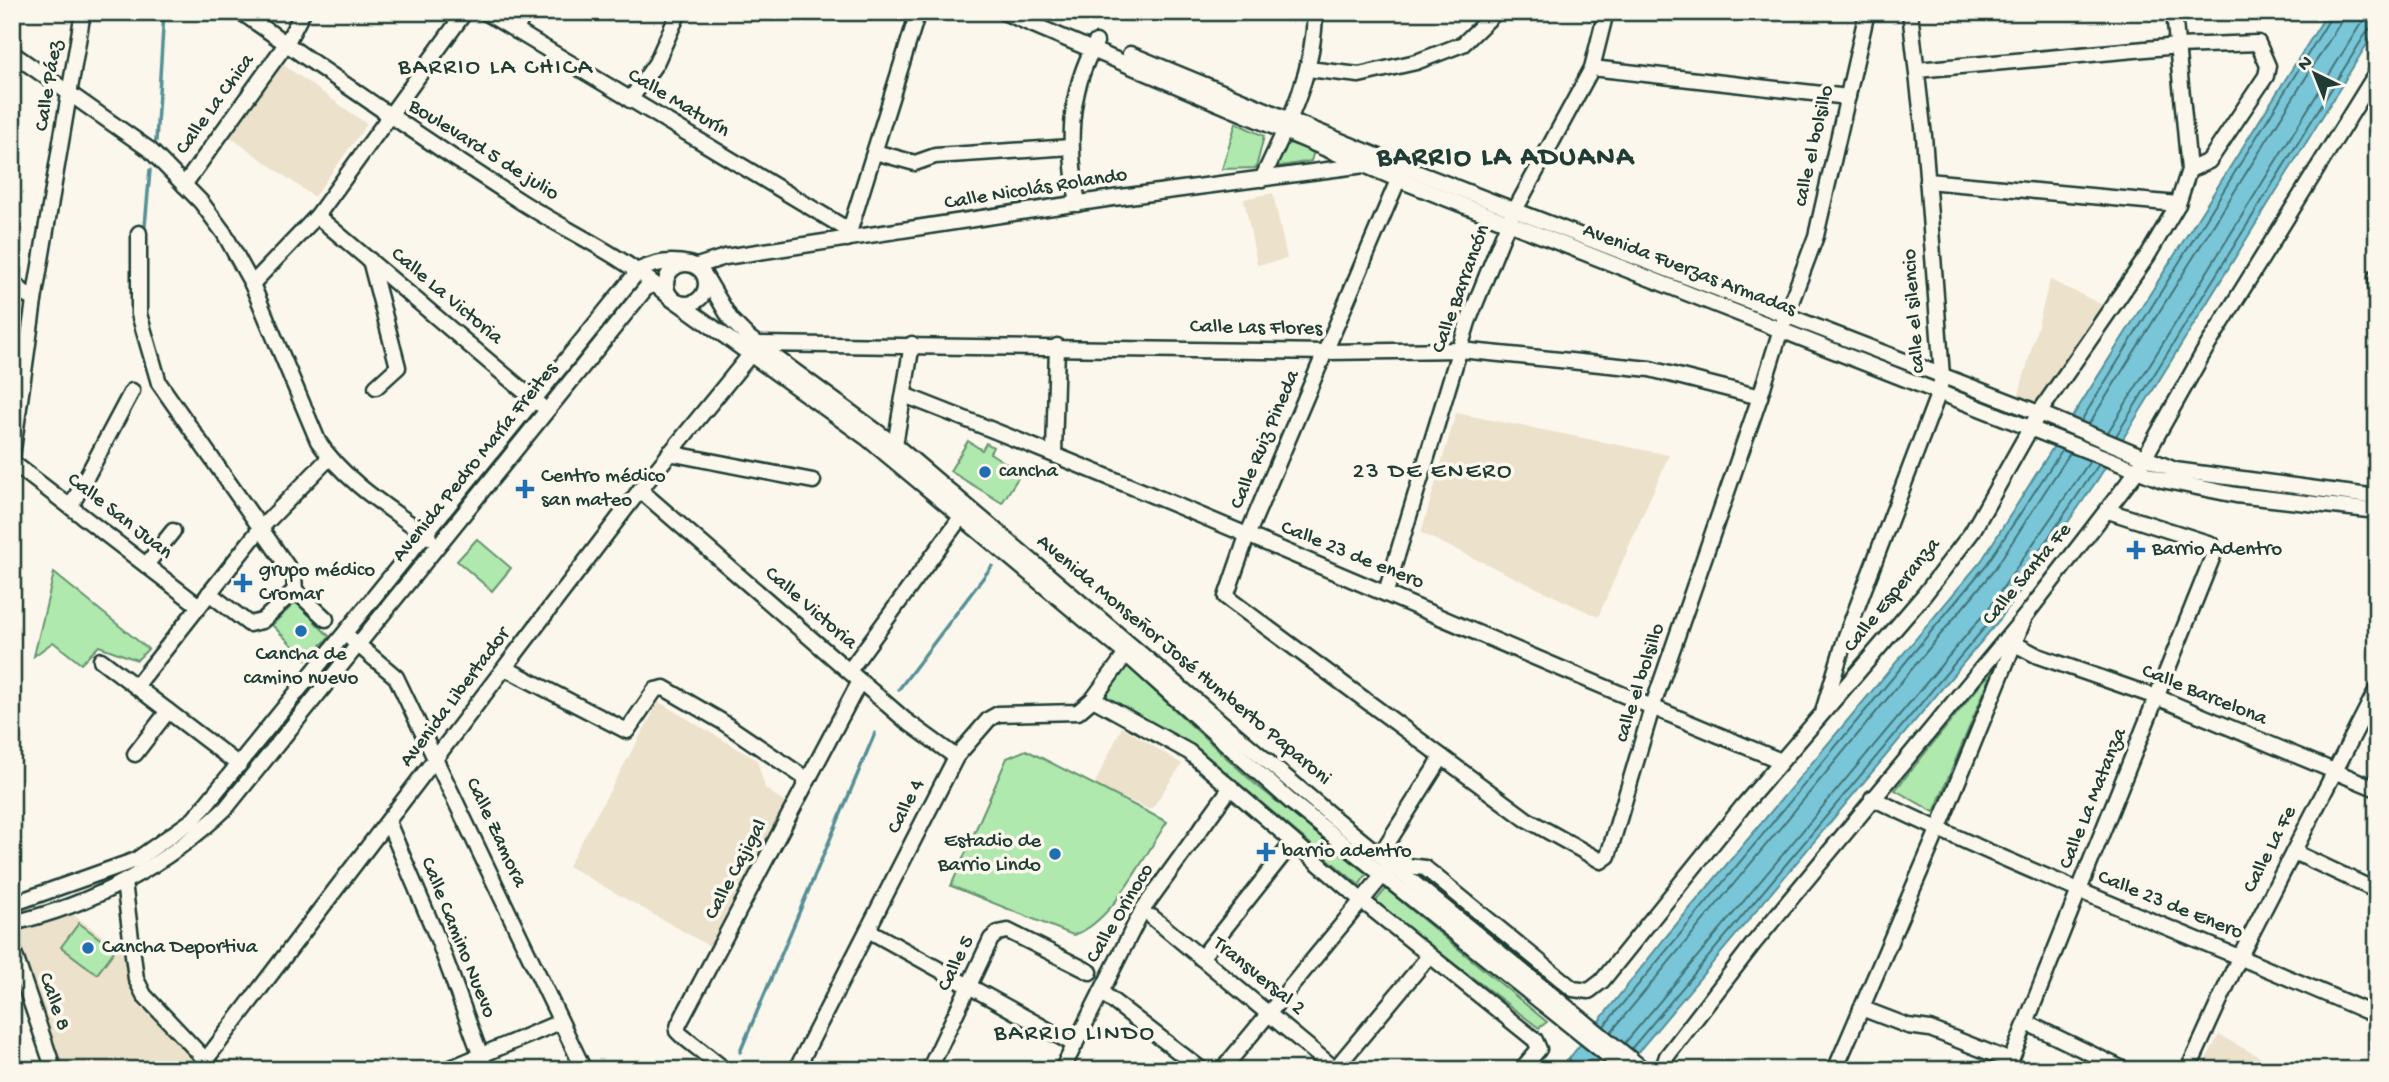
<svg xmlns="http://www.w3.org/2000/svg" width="2389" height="1082" viewBox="0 0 2389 1082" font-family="'Gochi Hand',sans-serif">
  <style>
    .built { fill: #ece1cb }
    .green { fill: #afe9ae; stroke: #679371; stroke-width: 2 }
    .water { fill: #79c6d8; stroke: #558f96; stroke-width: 2 }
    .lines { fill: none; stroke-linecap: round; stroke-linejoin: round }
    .shore { stroke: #437476; stroke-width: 2 }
    .stream { stroke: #558f96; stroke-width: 3.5 }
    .minor-casing { stroke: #1f3d34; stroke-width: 19 }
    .minor { stroke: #fbf7ec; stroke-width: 14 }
    .poi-dot { fill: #1f6fb2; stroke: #fbf7ec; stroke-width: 2.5 }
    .labels { text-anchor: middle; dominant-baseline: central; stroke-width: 7; stroke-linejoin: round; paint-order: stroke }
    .street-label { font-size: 21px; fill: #1f3d34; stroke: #fbf7ec }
    .poi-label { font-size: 21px; fill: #1f3d34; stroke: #fbf7ec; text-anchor: start }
    .quarter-label { font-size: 24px; letter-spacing: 2px; fill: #1f3d34; stroke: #fbf7ec }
    .district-label { font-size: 28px; font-weight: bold; letter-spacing: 2px; fill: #1f3d34; stroke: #fbf7ec }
  </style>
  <rect width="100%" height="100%" fill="#fbf7ec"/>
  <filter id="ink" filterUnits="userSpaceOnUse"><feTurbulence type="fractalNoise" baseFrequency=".0143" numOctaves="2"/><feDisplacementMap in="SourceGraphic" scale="14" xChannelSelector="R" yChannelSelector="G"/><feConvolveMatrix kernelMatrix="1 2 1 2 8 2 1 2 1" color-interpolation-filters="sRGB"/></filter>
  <g filter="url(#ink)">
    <g class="built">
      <polygon points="278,61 367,124 314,197 226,134"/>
      <polygon points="1273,193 1287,259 1257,265 1244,199"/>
      <polygon points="2050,280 2103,305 2038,406 2018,398"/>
      <polygon points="1456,413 1669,455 1598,617 1421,533"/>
      <polygon points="659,702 757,760 765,788 785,803 709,946 568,866"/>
      <polygon points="1122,727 1182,764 1151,810 1094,785"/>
      <polygon points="74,915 124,952 133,990 192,1059 183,1070 63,1070 13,929"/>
      <polygon points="2219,1035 2284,1070 2200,1070"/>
    </g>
    <g class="green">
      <polygon points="1236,123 1264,136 1256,168 1222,169"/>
      <polygon points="1285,142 1314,151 1311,161 1276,167"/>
      <polygon points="968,441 982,450 986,443 993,447 990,453 1021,473 1002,503 950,471"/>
      <polygon points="477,539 511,568 492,591 457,561"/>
      <polygon points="54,573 148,649 137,660 99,646 81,664 53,642 34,656"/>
      <polygon points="299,599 319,619 315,622 330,637 306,659 272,625"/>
      <polygon points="1127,666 1255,784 1367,874 1359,885 1197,748 1106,696"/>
      <polygon points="1994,668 1934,812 1895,790"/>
      <path d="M1026 750 1167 822C1144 856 1112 924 1073 935L951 886 1007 758Z"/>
      <polygon points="1386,889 1547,1022 1539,1028 1374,903"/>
      <polygon points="79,923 115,950 97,974 61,947"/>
    </g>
    <polygon class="water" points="2328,12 2377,12 2377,28 2098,479 2001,618 1623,1070 1560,1070 1665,938 1982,560"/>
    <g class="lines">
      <g class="shore">
        <polyline points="2081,421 2334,12"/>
        <polyline points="2089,424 2340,23 2343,12"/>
        <polyline points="2108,432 2360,25 2367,19 2377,17"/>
        <polyline points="2116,436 2368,30 2377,26"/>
        <polyline points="1604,1026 1987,564 2062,450"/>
        <polyline points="1611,1032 1994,570 2070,453"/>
        <polyline points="1625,1043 1989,608 2090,461"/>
        <polyline points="1631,1049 1996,614 2099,464"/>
      </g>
      <g class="stream">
        <polyline points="156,141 164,12"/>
        <polyline points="145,226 150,170"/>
        <polyline points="899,689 992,566"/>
        <polyline points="740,1052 875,733"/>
      </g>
      <defs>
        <g id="minor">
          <path d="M241 12C334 78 427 141 523 203 574 235 630 259 673 300"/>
          <polyline points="485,12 850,231"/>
          <polyline points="1003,12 1402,181 2162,480 2236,495 2377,511"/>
          <polyline points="2174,12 2189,170 2178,204"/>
          <polyline points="516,31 524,12"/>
          <path d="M12 53 150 150 201 202 224 233 252 284 318 441C345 482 389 508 429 537"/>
          <polyline points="1130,54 1416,172 2044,415 2175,470 2377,497"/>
          <polyline points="1592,68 1848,97"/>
          <polyline points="1308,69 1359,75 1416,62 1463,44 1496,12"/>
          <polyline points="1917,70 2178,46 2258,43 2268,66 2266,76 2209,161 2189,170"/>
          <polyline points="630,100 656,63 679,12"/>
          <polyline points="875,152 915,163 935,156 1071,147"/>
          <polyline points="1404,166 1247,536 1226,597 1526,819 1601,861 1608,856 1652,708 1760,397 1781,329 1816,236 1867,12"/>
          <path d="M1262 179C1288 124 1314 74 1315 12"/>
          <polyline points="184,185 286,44 303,12"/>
          <path d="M1078 204C1068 146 1067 95 1096 42"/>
          <polyline points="317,216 539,404"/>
          <polyline points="139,233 139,314 159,383 294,576 295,590 326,619"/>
          <polyline points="847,239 918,12"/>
          <polyline points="370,260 398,367 376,387"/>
          <circle cx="686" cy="284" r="20"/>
          <polyline points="697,266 725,257 1113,198 1365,165"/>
          <polyline points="705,276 731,320 749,338 895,445 1334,818 1644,1070"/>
          <polyline points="2376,277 2377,295"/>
          <polyline points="12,282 34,301"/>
          <polyline points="252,284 317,216 465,12"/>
          <polyline points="679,303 867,438 1126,654 1290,801 1626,1070"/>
          <path d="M904 395C1199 510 1488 640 1781 761"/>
          <polyline points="895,445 912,344"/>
          <polyline points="669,453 813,481"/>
          <polyline points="1054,454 1057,346"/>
          <polyline points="12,457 34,301 83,12"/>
          <polyline points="12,462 199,606"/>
          <polyline points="640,490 905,720 956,757"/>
          <polyline points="71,506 132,391"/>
          <polyline points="146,565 173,531"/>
          <polyline points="1386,592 1468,322 1508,223 1592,68 1606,12"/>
          <polyline points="209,593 249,624 262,621 295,590"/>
          <polyline points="350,638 396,677 584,1070"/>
          <polyline points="2015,644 2038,656 2159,698 2377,789"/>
          <polyline points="101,660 239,765"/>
          <polyline points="505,668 627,731 655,690 664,688 721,721 808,780"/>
          <polyline points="849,671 961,517"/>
          <polyline points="137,685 260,529 329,458"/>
          <polyline points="1093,699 1189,752 1361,900 1535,1040 1539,1049 1521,1070"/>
          <polyline points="1824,708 1846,636 1939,392 1942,376 1924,136 1910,12"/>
          <polyline points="135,754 168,711"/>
          <path d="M1872 798C2038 878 2209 942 2377 1016"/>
          <polyline points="388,822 439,942 486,1070"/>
          <polyline points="2294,852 2377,891"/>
          <polyline points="1380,855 1442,757"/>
          <polyline points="124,882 136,979 144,995 215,1070"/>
          <path d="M12 904 136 860 194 819 639 270C658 262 670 260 690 264"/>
          <polyline points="1152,917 1336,1070"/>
          <path d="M12 923C92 905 167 865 226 808L646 288 653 285"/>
          <polyline points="868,930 1075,1045"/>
          <polyline points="12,947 54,1070"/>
          <polyline points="1201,958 1293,842"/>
          <polyline points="1101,992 1202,1070"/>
          <polyline points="1861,1008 1908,1026 1930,1029 2011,1061"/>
          <polyline points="2027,1023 2125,1070"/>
          <polyline points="719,1065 681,1035 677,1031 679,1024 860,681"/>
          <polyline points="1335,1069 1429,956"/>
          <polyline points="198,1070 640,490 759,344 1327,352 1460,350 1650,369 1760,397"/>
          <polyline points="446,1070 560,1022"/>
          <polyline points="796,1070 956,757 989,719 998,714 1078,712 1093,699 1126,654"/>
          <polyline points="929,1070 991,939 998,933 1008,931 1090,972"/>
          <polyline points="1062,1070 1143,909 1231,787"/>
          <polyline points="1222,1070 1392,864 1425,868 1573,989 1589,991 1602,981 1743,806 1924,595 1972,532 2039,413 2148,255 2178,204 1927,181"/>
          <polyline points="1667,1070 1664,1065 1667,1056 1754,943 2026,615 2137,471 2205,350 2377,72"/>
          <polyline points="1835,1070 1938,830 2024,619"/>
          <polyline points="2007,1070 2215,551 2211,544 2108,511"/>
          <polyline points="2188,1070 2240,956 2377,689"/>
        </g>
      </defs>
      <use href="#minor" class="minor-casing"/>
      <use href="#minor" class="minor"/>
    </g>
  </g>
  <g class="poi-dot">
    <circle cx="985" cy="472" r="7"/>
    <path d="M521.5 478.5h7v7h7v7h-7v7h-7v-7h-7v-7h7z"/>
    <path d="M2132.5 539.5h7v7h7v7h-7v7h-7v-7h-7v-7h7z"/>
    <path d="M239.5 572.5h7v7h7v7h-7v7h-7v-7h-7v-7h7z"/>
    <circle cx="301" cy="631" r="7"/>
    <path d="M1262.5 841.5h7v7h7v7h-7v7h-7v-7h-7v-7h7z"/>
    <circle cx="1055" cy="854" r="7"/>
    <circle cx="88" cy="948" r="7"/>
  </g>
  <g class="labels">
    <g class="street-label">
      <text transform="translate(50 86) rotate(-81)">Calle Páez</text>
      <text transform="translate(678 104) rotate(31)">Calle Maturín</text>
      <text transform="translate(216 105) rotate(-54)">Calle La Chica</text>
      <text transform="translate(1815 146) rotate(-77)">calle el bolsillo</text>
      <text transform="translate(483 151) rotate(32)">Boulevard 5 de julio</text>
      <text transform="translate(1036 190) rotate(-9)">Calle Nicolás Rolando</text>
      <text transform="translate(1689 271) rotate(21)">Avenida Fuerzas Armadas</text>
      <text transform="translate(1462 289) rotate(-70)">Calle Barrancón</text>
      <text transform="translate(446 297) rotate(40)">Calle La Victoria</text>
      <text transform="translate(1915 311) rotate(-94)">calle el silencio</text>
      <text transform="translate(1256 329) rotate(1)">Calle Las Flores</text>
      <text transform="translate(1266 440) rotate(-67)">Calle Ruiz Pineda</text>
      <text transform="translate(476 463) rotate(-51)">Avenida Pedro María Freites</text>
      <text transform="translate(119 517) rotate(38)">Calle San Juan</text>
      <text transform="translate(1352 556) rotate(22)">Calle 23 de enero</text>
      <text transform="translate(2028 575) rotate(-50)">Calle Santa Fe</text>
      <text transform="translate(1893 596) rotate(-51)">Calle Esperanza</text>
      <text transform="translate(810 609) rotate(41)">Calle Victoria</text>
      <text transform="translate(1183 661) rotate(40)">Avenida Monseñor José Humberto Paparoni</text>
      <text transform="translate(1641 683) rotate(-72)">calle el bolsillo</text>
      <text transform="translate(2204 696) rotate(22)">Calle Barcelona</text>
      <text transform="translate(456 698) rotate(-53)">Avenida Libertador</text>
      <text transform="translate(2094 799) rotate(-68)">Calle La Matanza</text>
      <text transform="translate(907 807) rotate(-63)">Calle 4</text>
      <text transform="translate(495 833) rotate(65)">Calle Zamora</text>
      <text transform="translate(2271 850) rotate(-63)">Calle La Fe</text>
      <text transform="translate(737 870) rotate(-62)">Calle Cajigal</text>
      <text transform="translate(2170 906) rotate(22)">Calle 23 de Enero</text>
      <text transform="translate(1121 914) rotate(-59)">Calle Orinoco</text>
      <text transform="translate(457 938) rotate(68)">Calle Camino Nuevo</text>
      <text transform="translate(957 964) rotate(-64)">Calle 5</text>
      <text transform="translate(1258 977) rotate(39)">Transversal 2</text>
      <text transform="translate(53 1002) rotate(71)">Calle 8</text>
    </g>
    <g class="poi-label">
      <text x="999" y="472">cancha</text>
      <text x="541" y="477">Centro médico<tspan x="541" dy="24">san mateo</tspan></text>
      <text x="2152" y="550">Barrio Adentro</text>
      <text x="259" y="571">grupo médico<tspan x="259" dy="24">Cromar</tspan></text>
      <text x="301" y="655" text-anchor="middle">Cancha de<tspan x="301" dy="24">camino nuevo</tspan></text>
      <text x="1041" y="842" text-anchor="end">Estadio de<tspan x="1041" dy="24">Barrio Lindo</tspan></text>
      <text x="1282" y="852">barrio adentro</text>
      <text x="102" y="948">Cancha Deportiva</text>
    </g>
    <g class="quarter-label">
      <text x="496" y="68">BARRIO LA CHICA</text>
      <text x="1433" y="472">23 DE ENERO</text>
      <text x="1075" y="1034">BARRIO LINDO</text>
    </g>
    <g class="district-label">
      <text x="1506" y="158">BARRIO LA ADUANA</text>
    </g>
  </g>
  <rect width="2389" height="1082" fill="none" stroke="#fbf7ec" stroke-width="42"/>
  <rect x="21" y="21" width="2347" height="1040" fill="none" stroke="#1f3d34" stroke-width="2.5" filter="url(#ink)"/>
  <g transform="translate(2315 74) rotate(317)" stroke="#fbf7ec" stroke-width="5" paint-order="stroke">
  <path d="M0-5L12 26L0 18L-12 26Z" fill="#1f3d34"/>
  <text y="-10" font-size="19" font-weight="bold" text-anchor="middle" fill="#1f3d34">N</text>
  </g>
</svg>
